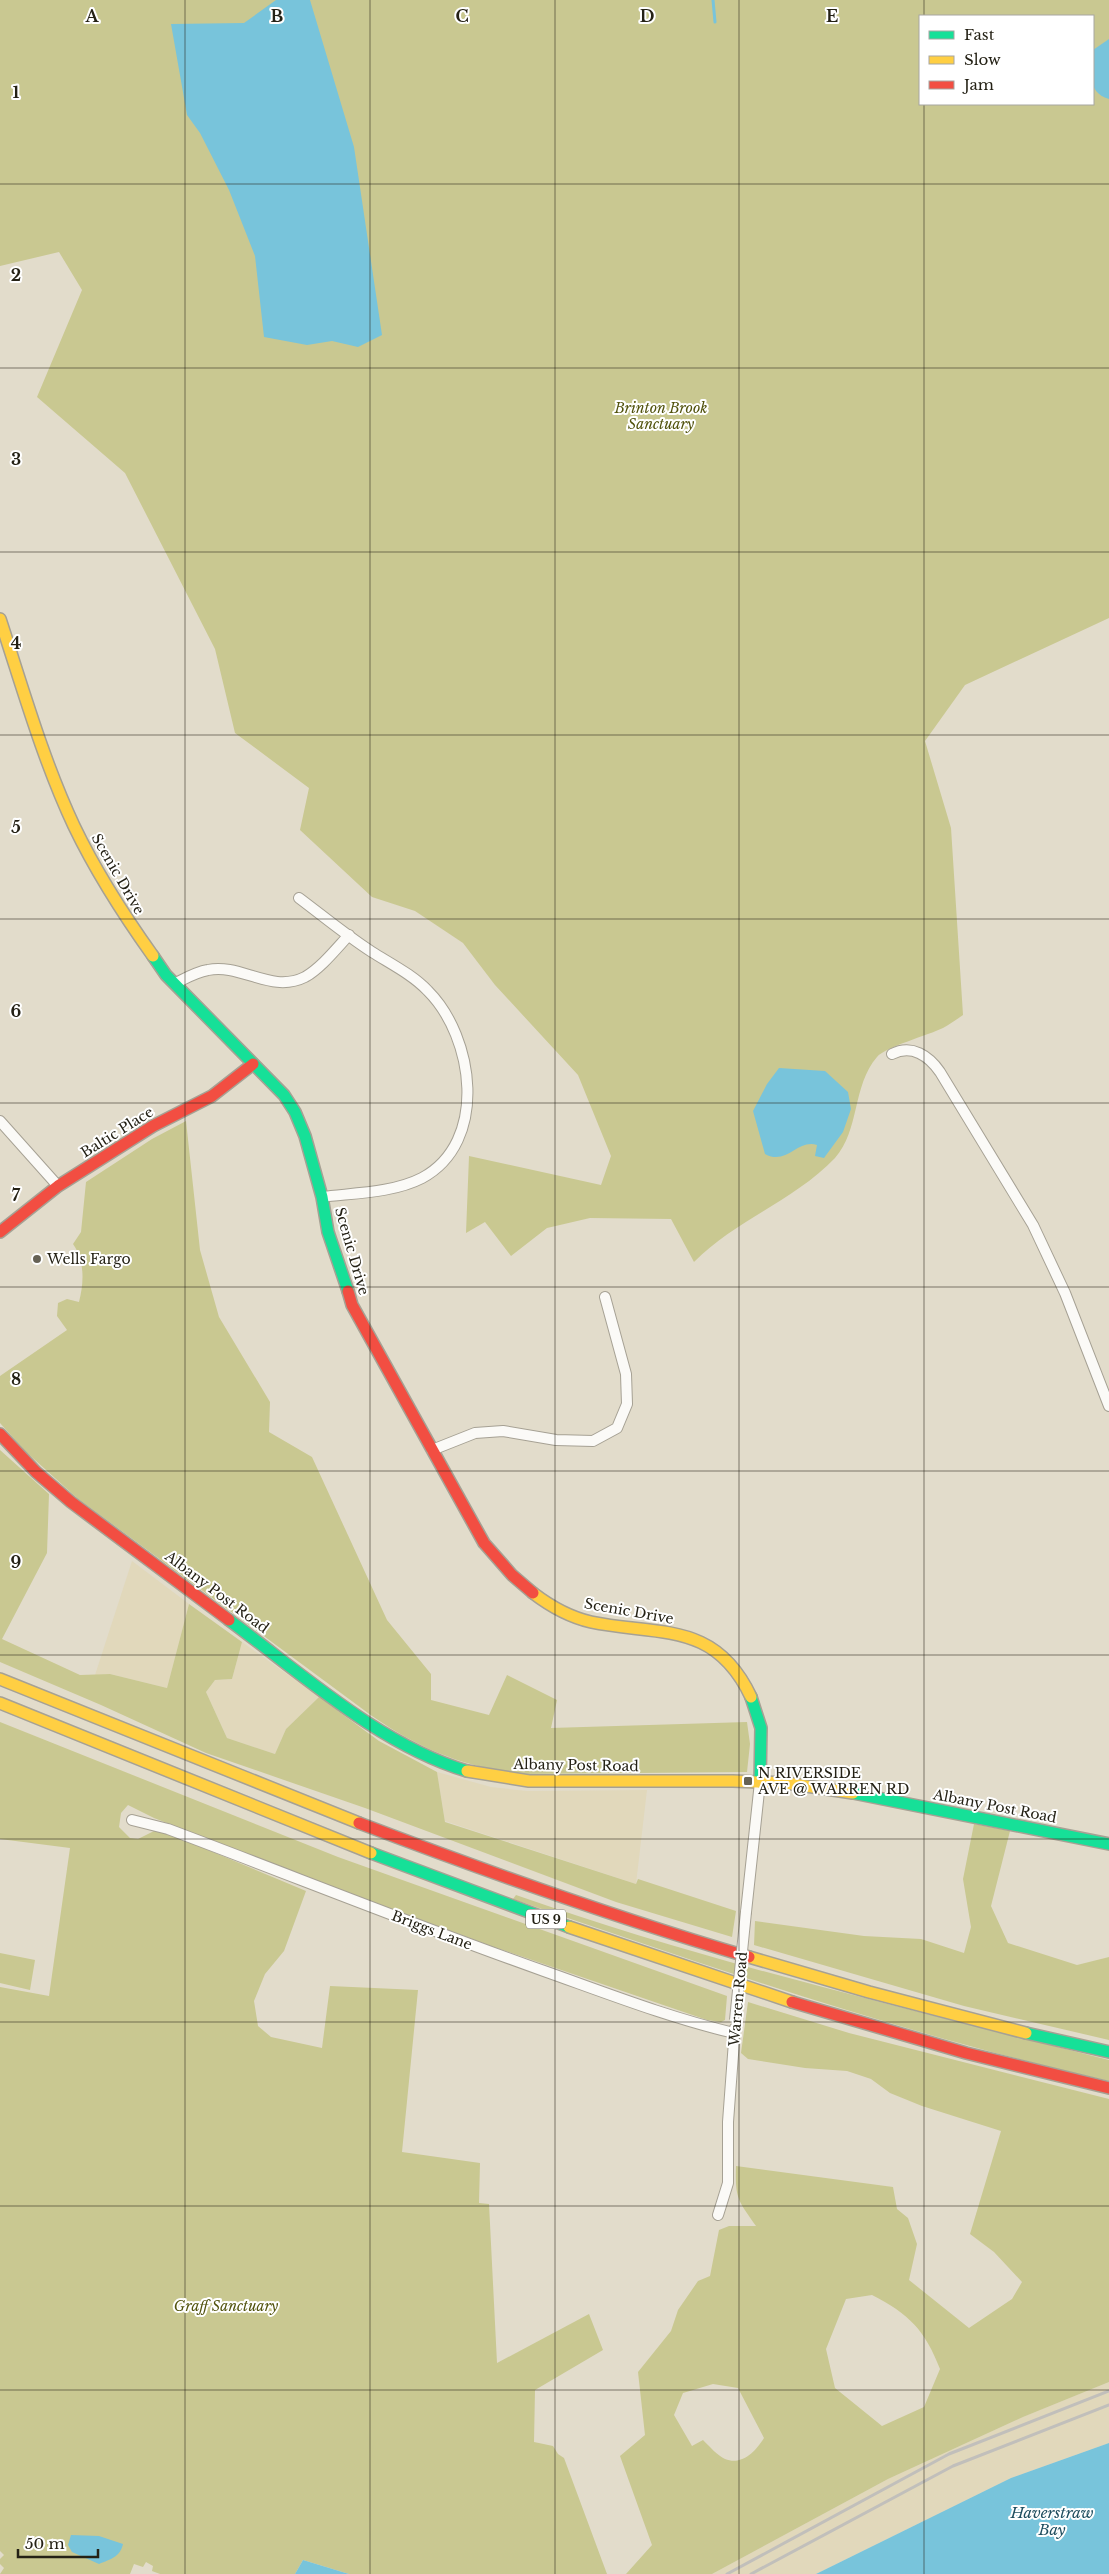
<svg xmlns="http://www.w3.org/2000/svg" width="1109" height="2574" viewBox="0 0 1109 2574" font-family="'Libre Baskerville',serif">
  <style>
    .built { fill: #e1d8bb }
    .green { fill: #c9c891; fill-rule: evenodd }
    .water { fill: #78c4db }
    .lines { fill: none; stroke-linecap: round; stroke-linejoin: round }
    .stream { stroke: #78c4db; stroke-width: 3 }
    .street-casing { stroke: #a6a194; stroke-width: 12 }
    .fast-casing { stroke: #a6a194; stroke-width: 14 }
    .slow-casing { stroke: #a6a194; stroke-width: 14 }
    .jam-casing { stroke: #a6a194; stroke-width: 14 }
    .street { stroke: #fbfaf7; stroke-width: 10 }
    .fast { stroke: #16e098; stroke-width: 11 }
    .slow { stroke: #ffcf43; stroke-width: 11 }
    .jam { stroke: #f24e42; stroke-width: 11 }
    .rail { stroke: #c1bfbb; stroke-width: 3 }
    .street-bridge-casing { stroke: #a6a194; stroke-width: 12; stroke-linecap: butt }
    .street-bridge { stroke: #fbfaf7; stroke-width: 10 }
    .grid { fill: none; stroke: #242115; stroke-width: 1; stroke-opacity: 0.55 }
    .poi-dot { fill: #666255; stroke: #fff; stroke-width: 2 }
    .labels { text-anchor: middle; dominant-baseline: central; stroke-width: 4; stroke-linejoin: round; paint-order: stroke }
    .shield { fill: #fff; stroke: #66645b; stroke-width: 1 }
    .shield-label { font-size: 12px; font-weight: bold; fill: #242115 }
    .park-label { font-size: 14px; font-style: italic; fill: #51520c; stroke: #fff }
    .street-label { font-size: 14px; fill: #242115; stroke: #fff }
    .poi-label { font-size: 14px; fill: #242115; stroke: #fff; text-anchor: start }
    .water-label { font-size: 15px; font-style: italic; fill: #204f60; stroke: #fff }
    .grid-label { font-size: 16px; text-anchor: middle; font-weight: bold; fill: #242115; stroke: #fff; stroke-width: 4; stroke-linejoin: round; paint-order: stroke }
  </style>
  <rect width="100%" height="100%" fill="#e2dccb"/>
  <g class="built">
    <polygon points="132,1561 189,1604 167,1688 110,1674 95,1675"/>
    <polygon points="242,1642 319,1697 286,1729 275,1754 227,1738 206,1692 215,1680 232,1679"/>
    <polygon points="437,1772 491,1787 527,1791 647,1790 636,1884 445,1821"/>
    <polygon points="1109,2382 1109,2443 1011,2478 816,2574 712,2574 888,2479 1023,2417"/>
  </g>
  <g class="green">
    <path d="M0 0H1109V618L965 685 925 741 951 828 963 1015C956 1020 950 1024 943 1028 929 1035 885 1047 877 1057 852 1086 860 1130 835 1158 794 1201 735 1220 694 1262L671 1219 590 1218 547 1228 511 1256 485 1222 466 1233 469 1156 601 1185 611 1156 578 1075 495 985 463 943 415 911 372 897 300 830 309 788 235 733 215 649 125 473 37 397 82 290 59 252 0 266ZM920 16H1093V104H920Z"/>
    <path d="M186 1121 200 1250 219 1317 270 1402 269 1432 312 1457 387 1620 431 1674V1700L489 1715 507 1675 557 1700 551 1728 747 1722 750 1744 747 1772 522 1774C463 1767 420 1749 372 1716L77 1498 25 1451 0 1423V1376L67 1330 57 1316 58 1303 67 1299 79 1302C84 1283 85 1261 73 1244L81 1232 86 1182 152 1139Z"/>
    <polygon points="0,1450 49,1494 47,1553 2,1639 80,1675 110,1674 167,1688 189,1604 242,1642 232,1679 215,1680 206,1692 227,1738 275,1754 286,1729 319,1697 379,1741 437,1772 445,1822 636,1884 638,1879 736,1911 732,1937 616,1902 365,1808 206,1753 101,1705 0,1662"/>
    <polygon points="0,1722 338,1857 727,1996 725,2020 721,2022 707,2020 491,1946 293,1872 154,1818 128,1805 121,1813 119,1827 130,1838 138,1839 156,1830 165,1832 306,1891 284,1951 265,1974 254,2001 258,2026 271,2037 322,2048 330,1986 418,1990 402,2152 480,2163 479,2203 489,2204 497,2363 589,2314 603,2350 535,2390 534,2442 553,2446 558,2454 564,2458 607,2574 349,2574 303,2560 295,2574 160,2574 152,2571 153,2566 146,2562 143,2567 134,2564 130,2574 0,2574 4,2568 0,2564 0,2559 4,2555 0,2551 0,1987 49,1996 70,1848 0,1839"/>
    <polygon points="974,1824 1010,1831 991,1906 1008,1943 1077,1965 1109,1957 1109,2040 964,2006 754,1945 755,1921 864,1936 921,1939 964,1953 971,1927 963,1879"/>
    <path d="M516 1895C709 1963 910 2009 1109 2060V2081C906 2035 710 1967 513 1899Z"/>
    <polygon points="0,1953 35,1960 30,1990 0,1983"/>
    <path d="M748 2002 849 2033 1109 2099V2382L1023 2417 888 2479 712 2574H626L652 2545 620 2456 645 2435 638 2372 671 2331 678 2310 698 2281 710 2276 719 2230 729 2226H756C738 2200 735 2199 736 2166L893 2187 897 2209 908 2218 917 2244 909 2280 969 2328 1012 2299 1022 2282 994 2252 970 2234 1001 2131 922 2106 890 2093 871 2079 847 2071 805 2068 748 2059 741 2053ZM872 2295C909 2314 925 2330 940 2369L924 2407 882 2426 835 2388 826 2349 846 2299ZM713 2384 738 2388 764 2438C756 2451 742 2466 725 2459 718 2456 709 2446 703 2440L692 2446 674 2415 683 2393Z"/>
  </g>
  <g class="water">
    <polygon points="276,0 310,0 354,147 382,335 358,347 332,341 307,345 264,337 255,256 229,190 200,133 187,115 171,24 244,23"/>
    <path d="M1109 39V99C1085 92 1093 70 1093 50Z"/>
    <path d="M779 1068 825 1071 848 1092 851 1109 843 1132 824 1158 815 1156 817 1145C797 1139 787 1166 765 1154L753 1111 767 1084Z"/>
    <polygon points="1109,2443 1109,2574 816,2574 1011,2478"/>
    <path d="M71 2535 99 2536 123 2544C120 2557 111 2559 99 2564L72 2552 68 2545Z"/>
    <polygon points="303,2560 349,2574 295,2574"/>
  </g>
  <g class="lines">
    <polyline class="stream" points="713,0 715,22"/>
    <defs>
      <g id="street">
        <path d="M299 898C323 916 347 936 372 952 391 964 413 975 428 991 474 1037 489 1142 422 1178 393 1193 353 1193 322 1197"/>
        <path d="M176 983C186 978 196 972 208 970 241 963 271 994 305 977 321 968 336 949 349 935"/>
        <path d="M892 1054C912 1044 929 1056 940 1072L1033 1225 1065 1293 1109 1406"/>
        <polyline points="0,1121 58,1186"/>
        <polyline points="432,1450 475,1433 503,1431 556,1440 593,1441 617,1428 627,1404 626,1374 605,1297"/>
        <path d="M132 1820 168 1829C293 1876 417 1926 544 1971 606 1993 670 2018 734 2033"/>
        <polyline points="746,1912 760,1782"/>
        <polyline points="718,2215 728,2183 728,2122 735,2028"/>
      </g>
      <g id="fast">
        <polyline points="153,956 166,975 284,1095 295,1112 305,1136 322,1197 328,1232 348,1291"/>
        <path d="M229 1620C302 1674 380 1745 467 1771"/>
        <polyline points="751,1697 761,1728 760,1782"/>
        <polyline points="853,1793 1109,1844"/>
        <polyline points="371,1853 569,1927"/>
        <polyline points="1026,2033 1109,2052"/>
      </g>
      <g id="slow">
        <path d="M0 619C23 689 43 760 74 826 96 872 123 914 153 956"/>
        <path d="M533 1593C550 1606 569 1617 591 1622 658 1636 715 1620 751 1697"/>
        <polyline points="0,1679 359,1823"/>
        <polyline points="0,1703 371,1853"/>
        <polyline points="467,1771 529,1781 733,1781 786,1783 853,1793"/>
        <polyline points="569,1927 792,2002"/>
        <polyline points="749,1957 869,1992 1026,2033"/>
      </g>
      <g id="jam">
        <polyline points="0,1232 58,1186 153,1126 212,1096 253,1064"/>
        <polyline points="348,1291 352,1305 484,1543 512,1575 533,1593"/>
        <polyline points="0,1434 36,1472 71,1502 229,1620"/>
        <path d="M359 1823C488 1872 617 1918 749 1957"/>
        <polyline points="792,2002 966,2053 1109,2088"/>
      </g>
    </defs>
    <use href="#street" class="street-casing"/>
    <use href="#fast" class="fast-casing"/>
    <use href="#slow" class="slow-casing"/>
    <use href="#jam" class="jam-casing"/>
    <use href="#street" class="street"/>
    <use href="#fast" class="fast"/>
    <use href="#slow" class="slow"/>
    <use href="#jam" class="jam"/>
    <g class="rail">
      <polyline points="727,2574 949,2454 1109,2391"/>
      <polyline points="751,2574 953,2466 1109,2405"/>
    </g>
    <defs>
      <polyline id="street-bridge" points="735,2020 746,1912"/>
    </defs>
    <use href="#street-bridge" class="street-bridge-casing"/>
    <use href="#street-bridge" class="street-bridge"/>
  </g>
  <path class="grid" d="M185 0V2574M370 0V2574M555 0V2574M739 0V2574M924 0V16M924 104V2574M0 184H1109M0 368H1109M0 552H1109M0 735H1109M0 919H1109M0 1103H1109M0 1287H1109M0 1471H1109M0 1655H1109M0 1839H1109M0 2022H1109M0 2206H1109M0 2390H1109"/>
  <g class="poi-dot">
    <circle cx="37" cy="1259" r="5"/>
    <rect x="743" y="1776" width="10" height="10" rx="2.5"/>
  </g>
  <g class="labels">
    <rect class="shield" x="526" y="1909.5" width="40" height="19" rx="4"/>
    <g class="shield-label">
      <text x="546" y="1919">US 9</text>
    </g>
    <g class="park-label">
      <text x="661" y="408">Brinton Brook<tspan x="661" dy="16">Sanctuary</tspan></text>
      <text x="226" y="2306">Graff Sanctuary</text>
    </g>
    <g class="street-label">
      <text transform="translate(118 874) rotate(60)">Scenic Drive</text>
      <text transform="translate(117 1132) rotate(-32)">Baltic Place</text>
      <text transform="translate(352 1251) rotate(74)">Scenic Drive</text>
      <text transform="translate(217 1592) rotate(37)">Albany Post Road</text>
      <text transform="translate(629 1611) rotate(10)">Scenic Drive</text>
      <text transform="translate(576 1765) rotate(1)">Albany Post Road</text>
      <text transform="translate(995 1806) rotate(11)">Albany Post Road</text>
      <text transform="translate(432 1930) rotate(21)">Briggs Lane</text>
      <text transform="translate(738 1999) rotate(-85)">Warren Road</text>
    </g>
    <g class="poi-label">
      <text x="47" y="1259">Wells Fargo</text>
      <text x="758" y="1773">N RIVERSIDE<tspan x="758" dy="16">AVE @ WARREN RD</tspan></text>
    </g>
    <g class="water-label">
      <text x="1052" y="2512">Haverstraw<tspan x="1052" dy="17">Bay</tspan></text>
    </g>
  </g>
  <g class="grid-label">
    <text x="92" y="22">A</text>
    <text x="277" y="22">B</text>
    <text x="462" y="22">C</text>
    <text x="647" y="22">D</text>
    <text x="832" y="22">E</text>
    <text x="16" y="98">1</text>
    <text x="16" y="281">2</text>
    <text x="16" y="465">3</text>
    <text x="16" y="649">4</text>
    <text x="16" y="833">5</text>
    <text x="16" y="1017">6</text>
    <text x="16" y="1201">7</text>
    <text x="16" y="1385">8</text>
    <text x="16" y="1568">9</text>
  </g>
  <rect x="919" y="15" width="175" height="90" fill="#ffffff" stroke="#a7a6a1"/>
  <rect x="929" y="31" width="25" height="8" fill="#16e098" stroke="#a7a6a1"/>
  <text x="964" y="40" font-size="15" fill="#242115">Fast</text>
  <rect x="929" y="56" width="25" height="8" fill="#ffcf43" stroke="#a7a6a1"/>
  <text x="964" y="65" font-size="15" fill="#242115">Slow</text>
  <rect x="929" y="81" width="25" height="8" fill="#f24e42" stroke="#a7a6a1"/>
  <text x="964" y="90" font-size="15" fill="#242115">Jam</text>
  <path d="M18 2549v8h80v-8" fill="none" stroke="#242115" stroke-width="2.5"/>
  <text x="25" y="2549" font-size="15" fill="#242115" stroke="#ffffff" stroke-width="4" paint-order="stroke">50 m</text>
</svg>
